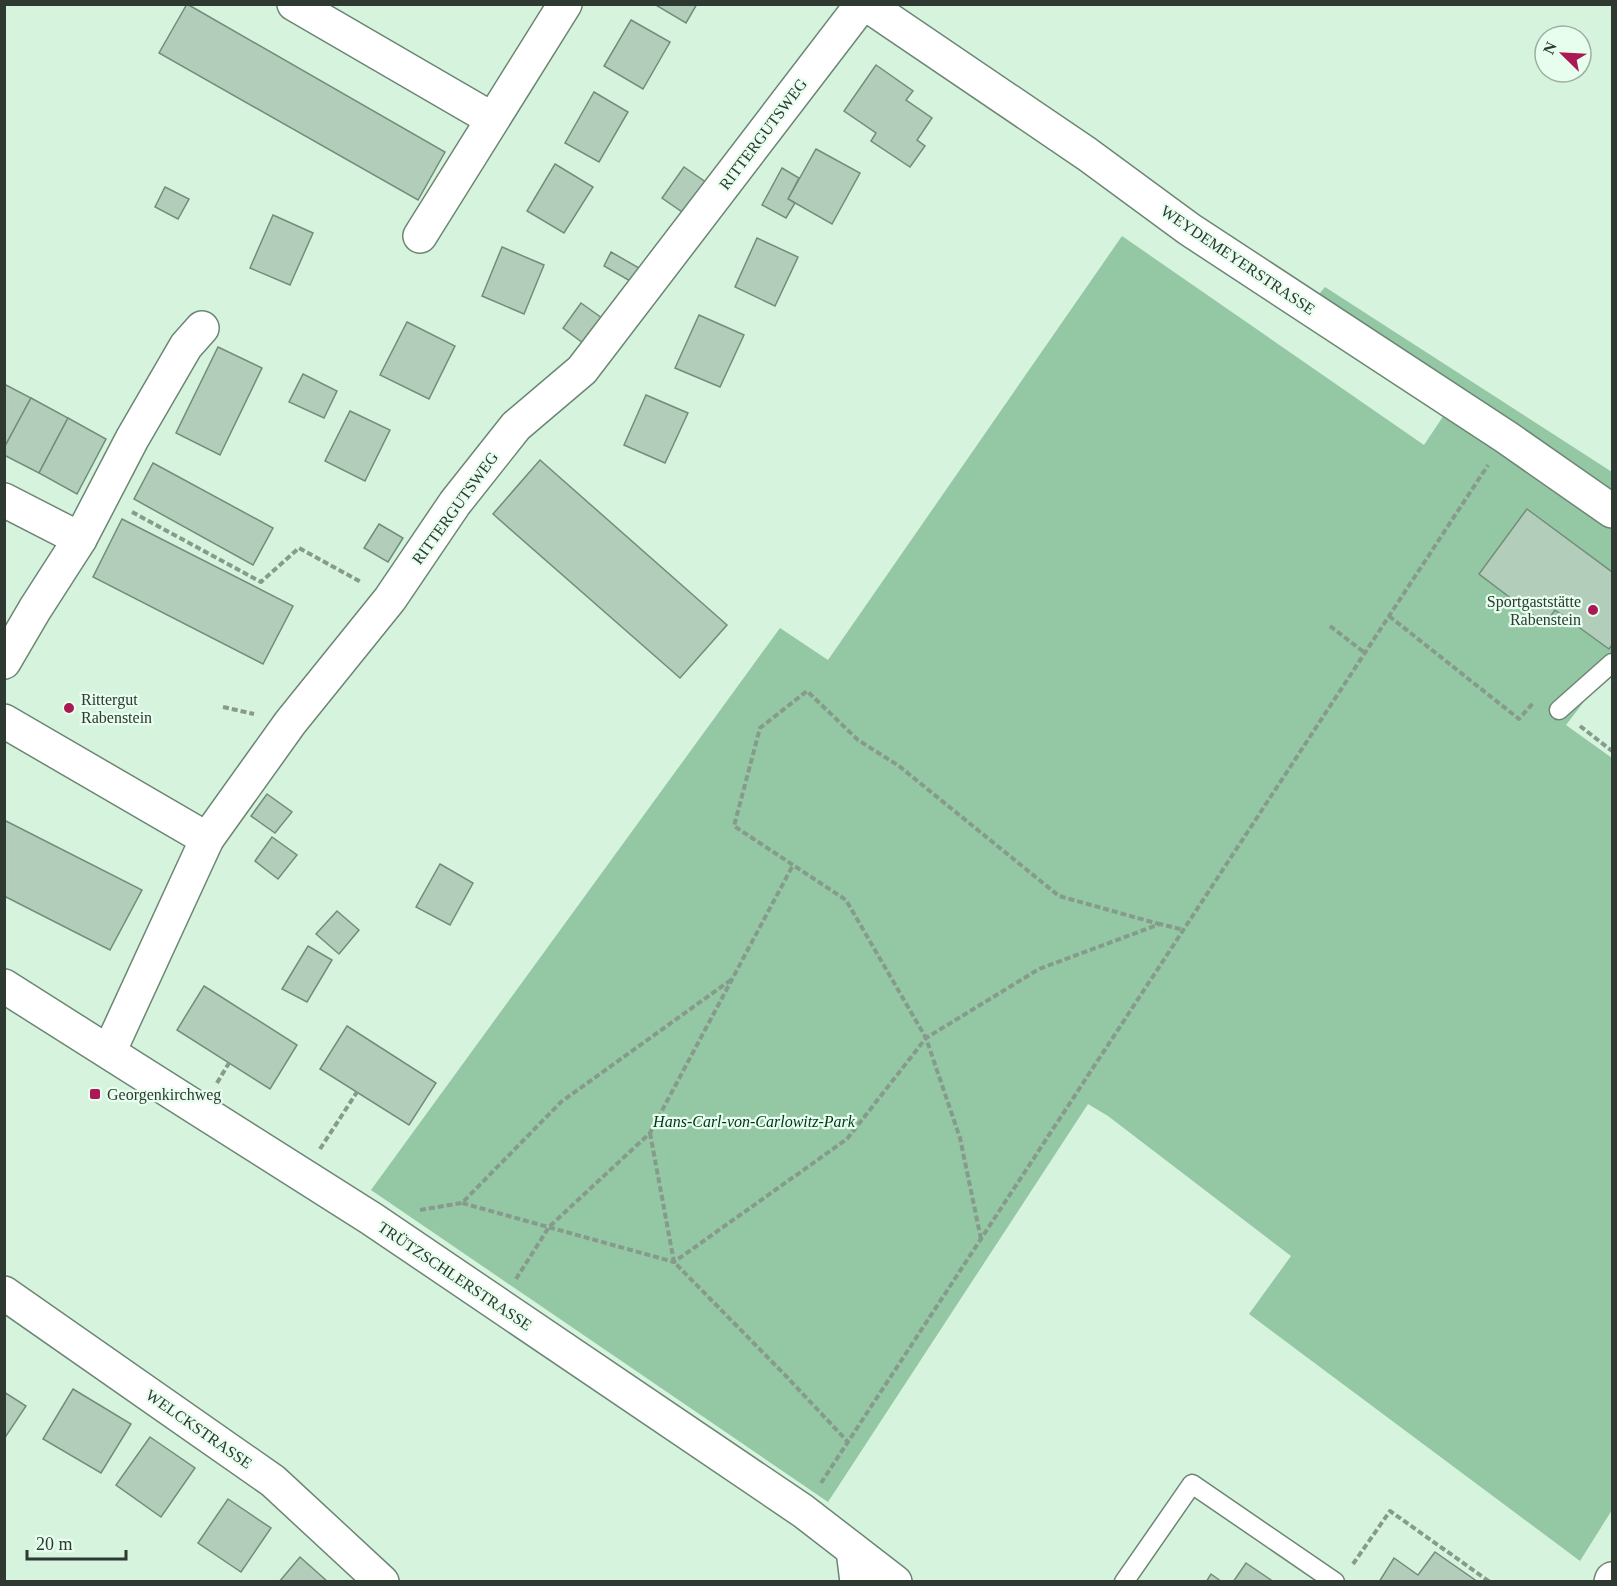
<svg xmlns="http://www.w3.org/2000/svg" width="1617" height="1586" viewBox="0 0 1617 1586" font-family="Georgia,serif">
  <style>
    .green { fill: #94c7a4 }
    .building { fill: #b2cdba; stroke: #738d7b; stroke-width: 1.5 }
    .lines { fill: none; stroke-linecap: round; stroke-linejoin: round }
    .lane-casing { stroke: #6c8674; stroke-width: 21 }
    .street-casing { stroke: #6c8674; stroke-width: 36 }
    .secondary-casing { stroke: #6c8674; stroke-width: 36 }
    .path { stroke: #869b8c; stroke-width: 4; stroke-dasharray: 6 3; stroke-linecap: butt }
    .lane { stroke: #fff; stroke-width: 18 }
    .street { stroke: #fff; stroke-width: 33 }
    .secondary { stroke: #fff; stroke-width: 33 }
    .poi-dot { fill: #aa1953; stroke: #e7feee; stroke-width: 2 }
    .labels { text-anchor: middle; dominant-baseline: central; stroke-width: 4.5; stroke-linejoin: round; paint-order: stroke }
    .street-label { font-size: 16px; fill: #2d3931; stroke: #e7feee }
    .poi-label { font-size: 16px; fill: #2d3931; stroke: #e7feee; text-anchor: start }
    .park-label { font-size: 16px; font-style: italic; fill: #013419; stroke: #e7feee }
  </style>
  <rect width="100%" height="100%" fill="#d6f3de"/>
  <g class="green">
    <polygon points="1122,236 1424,445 1446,412 1612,529 1612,665 1566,725 1612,758 1612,1510 1580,1561 1249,1314 1291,1256 1108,1116 1088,1104 828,1502 371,1190 780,628 828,660"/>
    <polygon points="1325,287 1612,472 1612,497 1315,299"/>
  </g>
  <g class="building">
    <polygon points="187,4 445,152 418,200 159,53"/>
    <polygon points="654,4 697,4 686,23"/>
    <polygon points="631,20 670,42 643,89 604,66"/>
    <polygon points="876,65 913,91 906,100 932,118 917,140 925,146 910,167 871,141 876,133 844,111"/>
    <polygon points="594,92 628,112 599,162 565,143"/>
    <polygon points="816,149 860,173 832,224 788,199"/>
    <polygon points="555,164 593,187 564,233 527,211"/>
    <polygon points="684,167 710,185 688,216 662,198"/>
    <polygon points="782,168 799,178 788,199 795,203 786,218 762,205"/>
    <polygon points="165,187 189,199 178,219 155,207"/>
    <polygon points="273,215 313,233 290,285 250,268"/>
    <polygon points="757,238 798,257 775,306 735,287"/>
    <polygon points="502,247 544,265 524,314 482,296"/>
    <polygon points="611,252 646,272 637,285 604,266"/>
    <polygon points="581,303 606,321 587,346 563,328"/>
    <polygon points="699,315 744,335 720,387 675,368"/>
    <polygon points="407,322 455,346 429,399 380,375"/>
    <polygon points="218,347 262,368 220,455 176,433"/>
    <polygon points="303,374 337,391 324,418 289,402"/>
    <polygon points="4,384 31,398 4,448"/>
    <polygon points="646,395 688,413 665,463 624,445"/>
    <polygon points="31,398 68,418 39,473 4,455 4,448"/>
    <polygon points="350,411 390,430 365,481 325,461"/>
    <polygon points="68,418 106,439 77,494 39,473"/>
    <polygon points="540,460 727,625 680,678 493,514"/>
    <polygon points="153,463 273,528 253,565 134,499"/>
    <polygon points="1527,509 1612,572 1612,645 1609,649 1555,610 1545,624 1479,574"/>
    <polygon points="122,519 293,606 263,664 93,577"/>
    <polygon points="379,524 403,538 388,562 364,548"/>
    <polygon points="267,794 292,812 275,833 251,816"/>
    <polygon points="4,820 142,890 110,950 4,896"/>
    <polygon points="272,837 297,855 278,879 255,861"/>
    <polygon points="440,864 473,883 450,925 416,907"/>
    <polygon points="337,911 359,930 339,954 316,934"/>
    <polygon points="308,946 332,960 307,1002 282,989"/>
    <polygon points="204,986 297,1045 270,1089 177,1030"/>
    <polygon points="347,1026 436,1083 409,1125 320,1069"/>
    <polygon points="73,1389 131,1424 101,1473 43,1439"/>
    <polygon points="4,1392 26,1406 4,1439"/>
    <polygon points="150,1437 195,1468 161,1517 116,1485"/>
    <polygon points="228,1499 271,1528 241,1572 198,1543"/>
    <polygon points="1435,1552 1478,1582 1379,1582 1394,1558 1418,1575"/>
    <polygon points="300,1557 328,1582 279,1582"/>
    <polygon points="1246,1563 1274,1582 1233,1582"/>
    <polygon points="1211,1574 1222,1582 1206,1582"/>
  </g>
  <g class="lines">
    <defs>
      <g id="lane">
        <polyline points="1559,710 1612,663"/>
        <polyline points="1124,1582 1192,1484 1335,1582"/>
      </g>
      <g id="street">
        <polyline points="294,4 492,119"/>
        <polyline points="866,4 1087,154 1189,229 1506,437 1612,511"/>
        <polyline points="420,236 565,4"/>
        <polyline points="4,500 80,539"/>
        <polyline points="4,662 35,609 80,539 132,439 186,346 202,328"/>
        <polyline points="4,721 207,839"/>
        <polyline points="109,1052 207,839 290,723 390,599 455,503 516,426 582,370 862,4"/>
        <polyline points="4,1293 273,1481 382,1582"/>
        <polyline points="853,1550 857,1582"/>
        <polyline points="1611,1582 1612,1579"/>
      </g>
      <polyline id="secondary" points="4,986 372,1219 803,1511 895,1582"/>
    </defs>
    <use href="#lane" class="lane-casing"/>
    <use href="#street" class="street-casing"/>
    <use href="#secondary" class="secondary-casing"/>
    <g class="path">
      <polyline points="132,512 261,582 299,548 361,582"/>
      <polyline points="1389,616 1519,719 1534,702"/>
      <polyline points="1330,626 1365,653"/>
      <polyline points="223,707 254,714"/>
      <polyline points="1580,726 1612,751"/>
      <polyline points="731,980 561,1102 462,1203 674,1262 847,1139 926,1038 1039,969 1160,924 1184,930"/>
      <polyline points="217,1083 229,1063"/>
      <polyline points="650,1133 674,1262 785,1375 848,1442"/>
      <polyline points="320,1149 357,1092"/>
      <polyline points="420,1210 462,1203"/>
      <polyline points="981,1239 960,1138 926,1038 846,900 734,826 760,728 807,691 858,740 899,766 1059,896 1159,924"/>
      <polyline points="516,1279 549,1227 650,1133 793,865"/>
      <polyline points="821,1483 1488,465"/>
      <polyline points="1353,1564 1390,1511 1490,1582"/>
    </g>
    <use href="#lane" class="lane"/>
    <use href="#street" class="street"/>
    <use href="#secondary" class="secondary"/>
  </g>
  <g class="poi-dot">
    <circle cx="1593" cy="610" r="6"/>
    <circle cx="69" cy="708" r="6"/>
    <rect x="89" y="1088" width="12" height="12" rx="3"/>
  </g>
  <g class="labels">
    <g class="street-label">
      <text transform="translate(763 134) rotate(-53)">RITTERGUTSWEG</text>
      <text transform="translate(1238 260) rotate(34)">WEYDEMEYERSTRASSE</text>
      <text transform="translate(455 508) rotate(-54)">RITTERGUTSWEG</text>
      <text transform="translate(455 1276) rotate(34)">TRÜTZSCHLERSTRASSE</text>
      <text transform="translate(199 1429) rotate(35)">WELCKSTRASSE</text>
    </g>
    <g class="poi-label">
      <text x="1581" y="601" text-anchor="end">Sportgaststätte<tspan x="1581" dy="18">Rabenstein</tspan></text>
      <text x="81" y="699">Rittergut<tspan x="81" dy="18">Rabenstein</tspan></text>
      <text x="107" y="1094">Georgenkirchweg</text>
    </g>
    <g class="park-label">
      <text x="754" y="1121">Hans-Carl-von-Carlowitz-Park</text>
    </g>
  </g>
  <rect width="1617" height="1586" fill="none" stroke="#2d3931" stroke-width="12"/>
  <g transform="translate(1563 54) rotate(294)"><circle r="28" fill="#e7feee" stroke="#9dafa2" stroke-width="1.5"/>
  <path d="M0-4.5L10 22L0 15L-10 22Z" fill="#aa1953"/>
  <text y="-9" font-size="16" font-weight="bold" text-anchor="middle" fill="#2d3931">N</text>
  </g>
  <path d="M27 1550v9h99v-9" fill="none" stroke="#2d3931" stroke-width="3"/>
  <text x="36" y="1550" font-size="18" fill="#2d3931" stroke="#e7feee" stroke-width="4.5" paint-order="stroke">20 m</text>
</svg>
